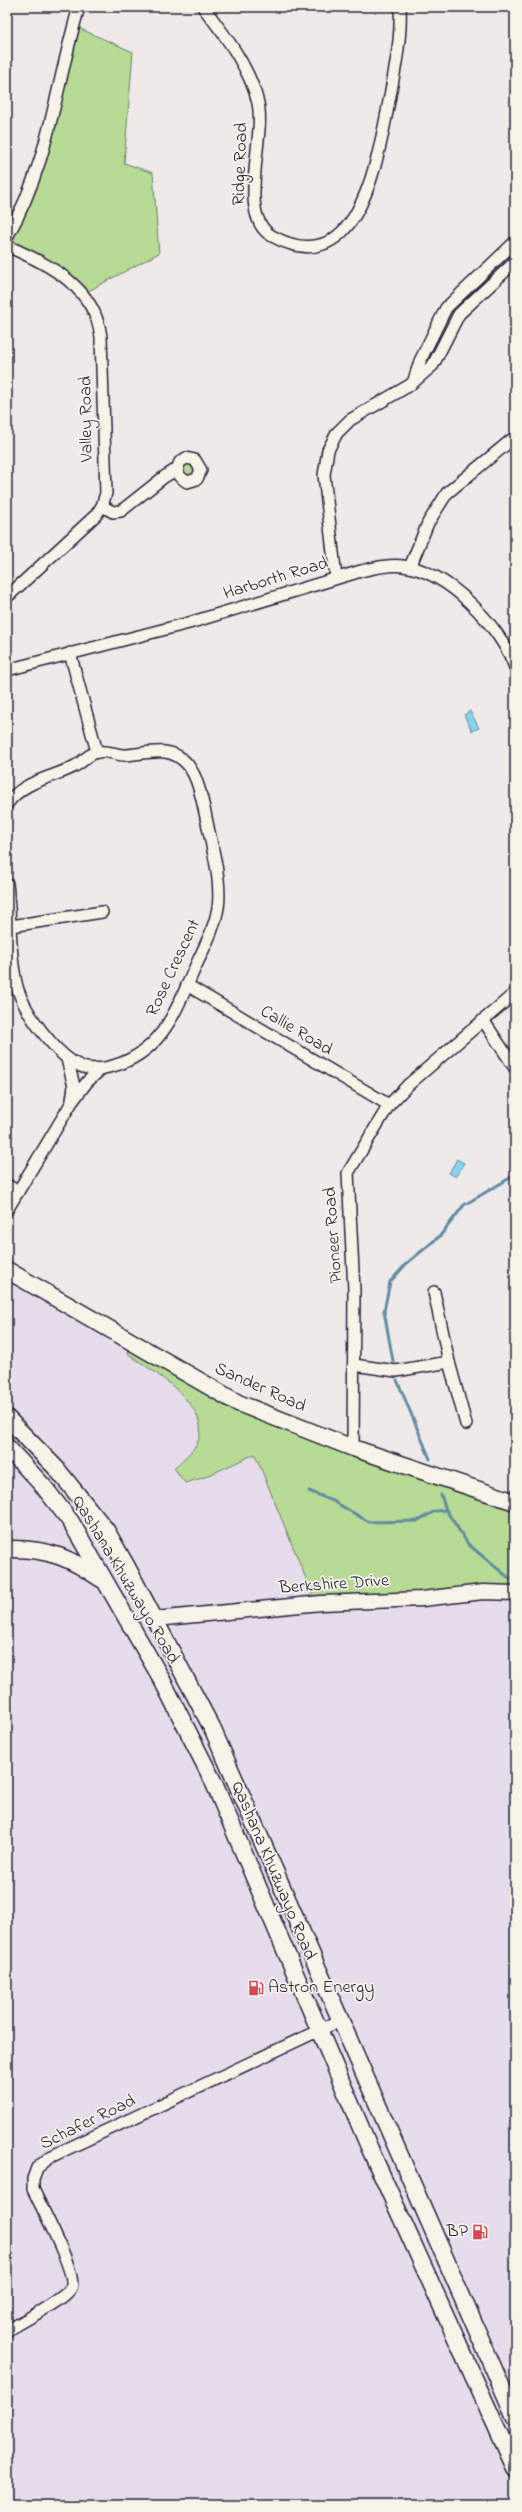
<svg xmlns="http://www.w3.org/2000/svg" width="522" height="2512" viewBox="0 0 522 2512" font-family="'Indie Flower',sans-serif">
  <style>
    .built { fill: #e6dcec }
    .green { fill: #b7da95; stroke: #6c7e68 }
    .water { fill: #89d4e9; stroke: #608da3 }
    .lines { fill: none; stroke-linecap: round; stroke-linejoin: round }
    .stream { stroke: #608da3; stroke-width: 3 }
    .minor-casing { stroke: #22223b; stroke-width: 14 }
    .tertiary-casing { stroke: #22223b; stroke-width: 17 }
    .secondary-casing { stroke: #22223b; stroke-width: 19 }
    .minor { stroke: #f7f3e8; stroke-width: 11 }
    .tertiary { stroke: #f7f3e8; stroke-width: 14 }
    .secondary { stroke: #f7f3e8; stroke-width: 16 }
    .labels { text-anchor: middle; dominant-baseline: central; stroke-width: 3.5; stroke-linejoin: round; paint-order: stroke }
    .street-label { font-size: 18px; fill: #22223b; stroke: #f7f3e8 }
    .poi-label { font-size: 18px; fill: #22223b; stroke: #f7f3e8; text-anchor: start }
  </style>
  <rect width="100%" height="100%" fill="#efe9ea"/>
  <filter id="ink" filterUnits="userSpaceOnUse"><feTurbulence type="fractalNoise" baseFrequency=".025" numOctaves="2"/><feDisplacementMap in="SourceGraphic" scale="8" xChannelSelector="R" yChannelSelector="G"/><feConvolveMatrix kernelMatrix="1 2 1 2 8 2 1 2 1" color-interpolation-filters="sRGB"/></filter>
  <g filter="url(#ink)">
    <polygon class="built" points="7,1270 137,1343 128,1353 186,1397 198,1420 200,1433 193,1449 174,1468 205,1477 255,1454 316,1603 515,1593 515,2505 7,2505"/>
    <g class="green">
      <polygon points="74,26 133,52 124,163 153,173 159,253 83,294 7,246 17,220"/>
      <polygon points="184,462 194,463 196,474 186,477 181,467"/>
      <path d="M137 1343 211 1388 515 1502V1593L316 1603 255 1454 205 1477 185 1483 174 1468C182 1460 193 1452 198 1441 213 1405 150 1370 127 1353Z"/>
    </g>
    <g class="water">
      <polygon points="470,711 479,728 472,731 464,715"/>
      <polygon points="457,1159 464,1163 456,1177 449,1173"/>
    </g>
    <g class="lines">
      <g class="stream">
        <polyline points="393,1361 384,1311 390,1282 406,1264 440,1236 464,1205 515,1175"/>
        <polyline points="397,1380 430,1459"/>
        <polyline points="309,1491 333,1501 369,1522 417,1521 435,1511 446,1510 468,1544 510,1579"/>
        <polyline points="441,1495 446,1510"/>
      </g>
      <defs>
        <g id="minor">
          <path d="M203 7C225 35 250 68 258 103 266 138 236 216 272 236 356 282 376 167 387 112 393 78 402 41 400 7"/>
          <path d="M7 237C50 161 55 88 79 7"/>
          <path d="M7 246C49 264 95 287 101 337L106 493 102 506 96 515 7 597"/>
          <polyline points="414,380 420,361 446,308 515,242"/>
          <polyline points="102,506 113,512 121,511 164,477 177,469 180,462 186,458 195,460 201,470 197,479 187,482 179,476 177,469"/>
          <polyline points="410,567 428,523 447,493 515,437"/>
          <polyline points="336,578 324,475 328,450 337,433 350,420 410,385 433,365 459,314 515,262"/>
          <polyline points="70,653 97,752"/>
          <path d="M7 670 189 623 361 571C374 568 389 564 403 566 448 571 500 626 515 667"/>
          <path d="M7 804C24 780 51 779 75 766 83 762 89 753 98 752 108 750 116 755 125 755 138 754 152 751 165 752 197 756 201 796 207 822 212 848 222 881 218 908 214 931 203 949 194 970 175 1012 162 1052 113 1066 88 1073 75 1067 57 1049 40 1031 26 1013 18 990 9 961 11 915 7 884"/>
          <polyline points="11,926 102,912"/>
          <polyline points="187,985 389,1105"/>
          <polyline points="483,1020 515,1068"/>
          <polyline points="67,1059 74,1086 72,1100"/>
          <polyline points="7,1185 18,1192"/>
          <polyline points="7,1210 72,1102 87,1082 101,1069"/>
          <polyline points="434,1292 449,1362 466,1424"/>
          <polyline points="354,1365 396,1371 449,1362"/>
          <polyline points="353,1448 354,1290 348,1173 389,1105 408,1085 515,993"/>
          <path d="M7 2331C21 2322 63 2301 71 2288 78 2274 40 2205 33 2189V2179L37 2168 50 2157 341 2020"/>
        </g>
        <polyline id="tertiary" points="155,1619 321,1603 422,1599 483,1592 515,1593"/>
        <g id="secondary">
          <polyline points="7,1270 238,1403 353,1448 515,1502"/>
          <polyline points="7,1418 56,1468 106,1530 127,1567 213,1730 515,2417"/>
          <polyline points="7,1447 44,1487 71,1522 161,1678 213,1781 370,2149 515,2468"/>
          <path d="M13 1549C50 1549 72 1559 101 1579"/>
        </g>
      </defs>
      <use href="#minor" class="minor-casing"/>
      <use href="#tertiary" class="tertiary-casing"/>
      <use href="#secondary" class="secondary-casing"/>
      <use href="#minor" class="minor"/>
      <use href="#tertiary" class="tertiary"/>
      <use href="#secondary" class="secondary"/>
    </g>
  </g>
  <defs>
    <symbol id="fuel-bare" viewBox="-9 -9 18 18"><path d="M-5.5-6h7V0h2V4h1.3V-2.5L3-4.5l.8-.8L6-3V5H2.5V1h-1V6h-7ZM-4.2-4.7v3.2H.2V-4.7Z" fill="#d1495b" stroke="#f7f3e8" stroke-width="2.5" paint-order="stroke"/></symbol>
  </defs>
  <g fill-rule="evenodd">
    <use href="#fuel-bare" x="245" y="1977" width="22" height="22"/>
    <use href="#fuel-bare" x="469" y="2221" width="22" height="22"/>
  </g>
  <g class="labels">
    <g class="street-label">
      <text transform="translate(241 164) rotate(-88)">Ridge Road</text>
      <text transform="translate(87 419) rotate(-91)">Valley Road</text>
      <text transform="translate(276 579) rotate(-17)">Harborth Road</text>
      <text transform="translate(174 968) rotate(-65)">Rose Crescent</text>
      <text transform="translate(296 1031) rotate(31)">Callie Road</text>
      <text transform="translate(334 1235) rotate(-94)">Pioneer Road</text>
      <text transform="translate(260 1388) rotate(24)">Sander Road</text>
      <text transform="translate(125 1580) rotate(59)">Qashana Khuzwayo Road</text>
      <text transform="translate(334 1585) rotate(-4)">Berkshire Drive</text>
      <text transform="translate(273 1871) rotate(67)">Qashana Khuzwayo Road</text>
      <text transform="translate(88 2123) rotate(-26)">Schafer Road</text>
    </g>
    <g class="poi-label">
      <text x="268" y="1988">Astron Energy</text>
      <text x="468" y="2232" text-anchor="end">BP</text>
    </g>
  </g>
  <rect width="522" height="2512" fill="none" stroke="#f7f3e8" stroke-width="24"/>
  <rect x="12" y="12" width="498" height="2488" fill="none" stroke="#22223b" stroke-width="1.5" filter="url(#ink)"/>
</svg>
